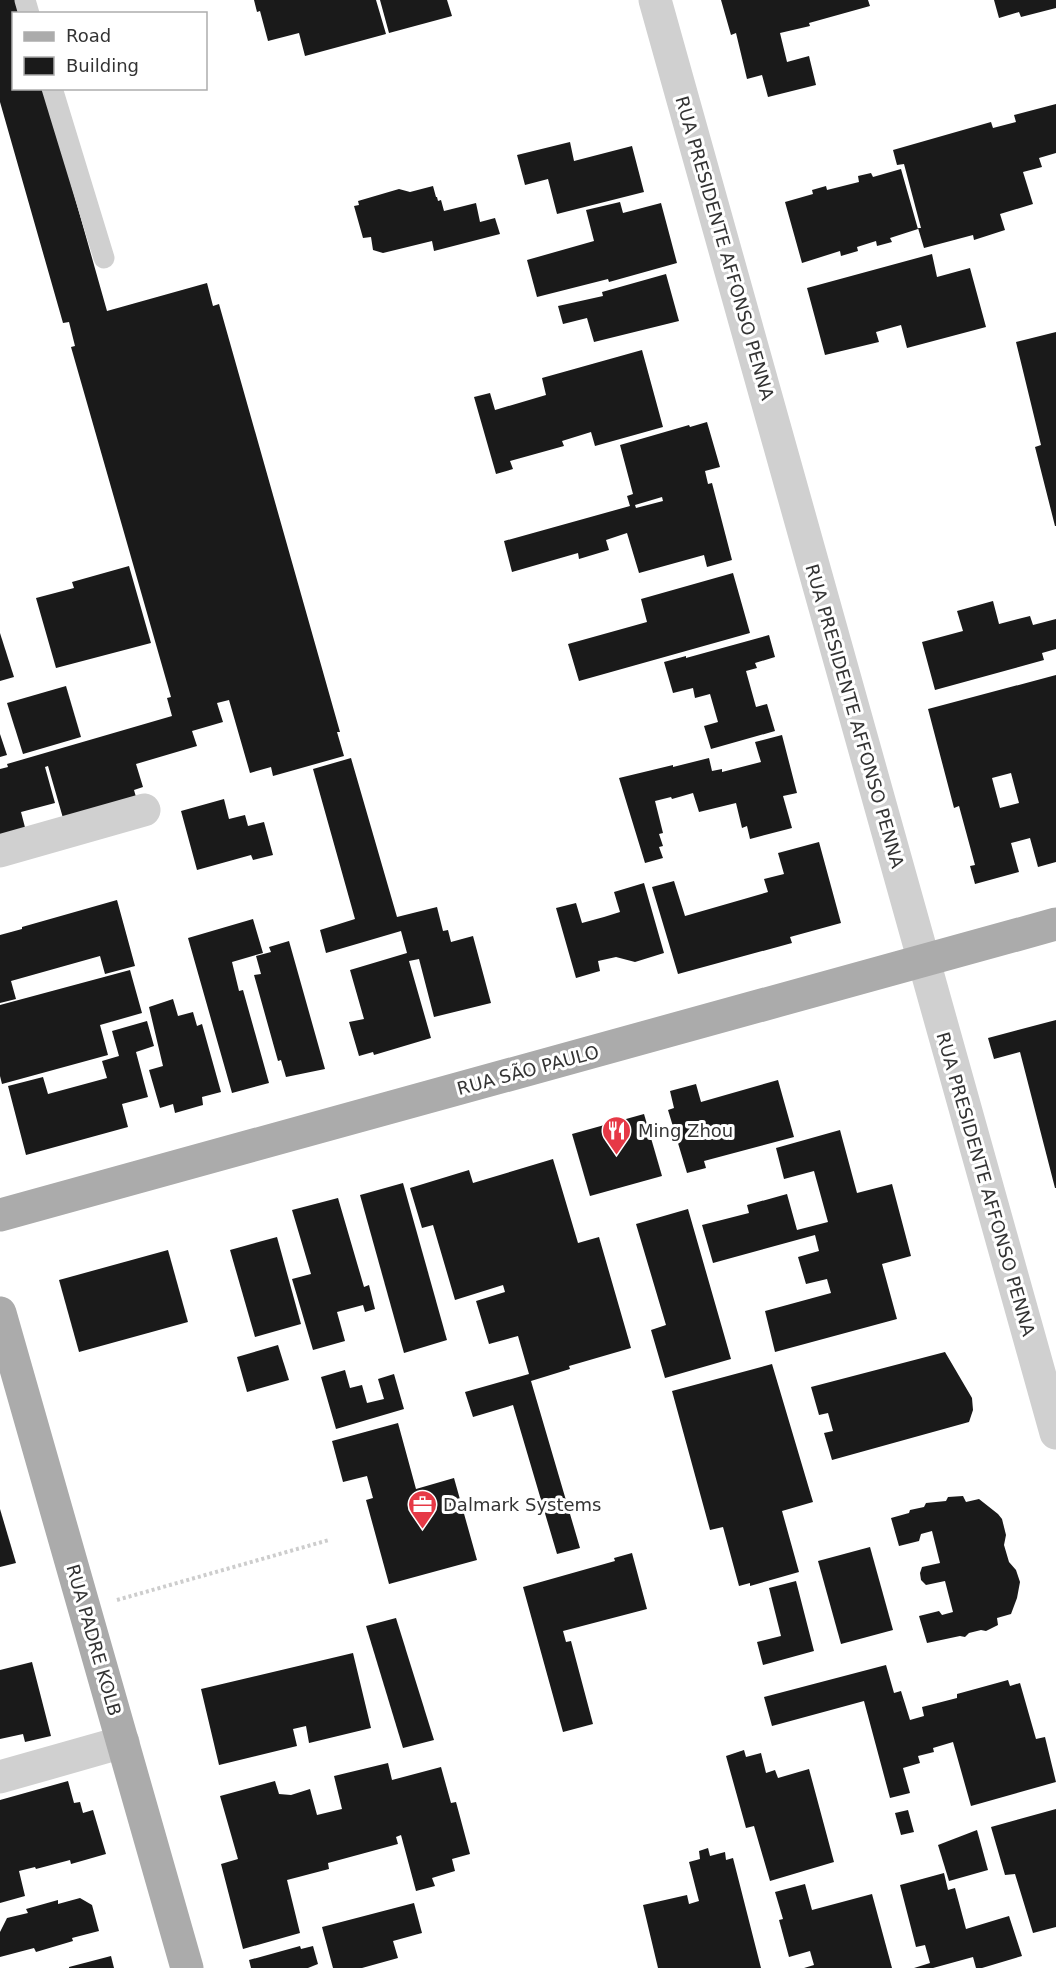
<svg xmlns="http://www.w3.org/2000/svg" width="1056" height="1968" viewBox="0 0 1056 1968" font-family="'DejaVu Sans',sans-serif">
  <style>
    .building { fill: #1a1a1a; fill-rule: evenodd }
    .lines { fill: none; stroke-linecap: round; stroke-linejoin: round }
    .path { stroke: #cdcdcd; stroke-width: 4; stroke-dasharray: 3 3; stroke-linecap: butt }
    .service { stroke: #d0d0d0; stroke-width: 21 }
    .minor { stroke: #d0d0d0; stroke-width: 33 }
    .primary { stroke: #ababab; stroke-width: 33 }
    .labels { text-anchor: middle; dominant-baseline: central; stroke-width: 6; stroke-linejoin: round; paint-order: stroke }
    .street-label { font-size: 18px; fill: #333; stroke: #fff }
    .poi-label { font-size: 18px; fill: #333; stroke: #fff; text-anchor: start }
  </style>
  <rect width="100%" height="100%" fill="#fff"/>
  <g class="building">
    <polygon points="0,0 19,0 23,14 14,14 14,88 44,88 107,311 207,283 213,306 219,304 340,732 337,732 344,756 273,776 271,767 250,773 229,700 217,703 223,722 192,731 197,746 136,764 143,787 134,790 136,797 63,818 48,766 45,767 55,803 21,812 27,835 0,843 0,769 8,767 7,764 172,716 167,698 171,697 71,347 75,346 69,322 63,323 0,102"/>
    <polygon points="254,0 376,0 386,34 305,56 299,33 268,41 260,11 257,12"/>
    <polygon points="380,0 447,0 452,16 389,33"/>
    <polygon points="721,0 868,0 870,6 809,23 810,26 780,33 787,62 809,56 816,85 768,97 762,75 747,79 736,33 731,35"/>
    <polygon points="994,0 1056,0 1056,8 1021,17 1019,12 999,18"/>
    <polygon points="1056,104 1056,153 1039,158 1042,167 1023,172 1033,204 1000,214 1005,230 974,240 973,235 924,248 918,228 921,228 904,164 897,165 893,150 991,122 993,128 1016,122 1014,115"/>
    <polygon points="570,142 574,161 632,146 644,192 557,214 548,179 525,185 517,155"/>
    <polygon points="901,169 918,229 890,238 892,242 877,246 876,241 857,247 858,251 841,256 840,251 802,263 785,202 813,194 812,190 826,186 827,190 859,182 858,176 871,173 873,177"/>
    <polygon points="433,186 436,197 437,197 438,201 441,200 444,211 476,203 480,222 495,218 500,234 434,251 432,241 383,253 373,250 371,237 363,238 354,206 359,205 358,201 399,189 410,192"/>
    <polygon points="620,202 623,213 661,203 677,263 609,282 608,279 537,297 527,260 594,241 586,210"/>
    <polygon points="932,254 937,277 970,268 986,327 907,348 901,325 876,332 879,342 825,355 807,288"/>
    <polygon points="666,274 679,321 594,342 587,318 563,324 558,306 603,296 602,292"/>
    <polygon points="1056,332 1056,526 1055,526 1035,447 1041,445 1016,342"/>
    <polygon points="642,350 663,427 595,446 591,432 562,441 564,446 510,461 513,469 496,474 474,397 490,393 495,410 546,395 542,378"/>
    <path d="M707 422 720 467 705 471 708 484 712 483 732 560 707 567 704 555 639 573 627 533 606 540 609 550 579 559 578 553 512 572 504 541 630 506 627 496 633 494 620 445 689 425 690 427ZM662 497 663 501 636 508 635 505Z"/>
    <polygon points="129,566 151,643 56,668 36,598 74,588 72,582"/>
    <polygon points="733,573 750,633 579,681 568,644 647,622 641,599"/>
    <polygon points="993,601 999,624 1030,616 1033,625 1056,619 1056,649 1042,653 1044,660 935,690 922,642 963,631 957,611"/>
    <polygon points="0,633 14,677 0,681"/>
    <polygon points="769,635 775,657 755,663 757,668 746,671 756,707 767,704 775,731 711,749 704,726 718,722 710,694 695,698 693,688 673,693 664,662 686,656 686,658"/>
    <path d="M1056 675V862L1038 867 1030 838 1011 843 1019 872 975 884 970 866 975 865 959 806 954 808 928 709ZM1011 773 1019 803 1000 808 992 778Z"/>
    <polygon points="66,686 81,737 23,754 7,703"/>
    <polygon points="0,734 7,755 0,757"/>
    <polygon points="782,735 797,793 783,796 792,828 750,839 747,826 742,828 736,803 699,812 693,793 672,799 671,797 655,801 663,833 659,834 663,846 659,847 663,858 645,863 619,778 673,765 673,767 709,758 712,771 722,769 722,772 761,762 755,742"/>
    <polygon points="351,758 397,917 437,907 443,931 448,930 451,942 473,936 491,1003 434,1017 419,959 409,961 431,1038 374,1055 373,1052 359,1056 349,1022 364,1019 350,970 407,953 401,931 326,953 320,930 355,919 313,769"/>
    <polygon points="224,799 229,819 245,815 248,826 264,822 273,855 253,860 251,855 197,870 181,811"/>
    <polygon points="819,842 841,923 790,937 792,943 678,974 652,887 674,881 685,916 768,892 764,879 784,874 778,853"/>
    <polygon points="644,883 664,953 635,962 616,957 598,961 600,971 576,978 556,908 576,903 582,923 604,917 620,912 614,892"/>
    <polygon points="117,900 135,966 105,974 100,956 11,981 16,999 0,1003 0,935 22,929 22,927"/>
    <polygon points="253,919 263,953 232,962 239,991 243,990 269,1083 232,1093 188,938"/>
    <polygon points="289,941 325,1069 286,1077 281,1060 278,1061 254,975 261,974 256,956 271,952 269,947"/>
    <polygon points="130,970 142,1013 100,1025 108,1055 2,1084 0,1076 0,1005"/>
    <polygon points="173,999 178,1016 193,1012 197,1026 202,1024 221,1092 202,1097 203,1105 175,1113 173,1104 160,1108 149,1070 163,1066 149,1007"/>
    <polygon points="1056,1020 1056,1188 1055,1188 1020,1052 994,1059 988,1038"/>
    <polygon points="147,1021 154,1046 136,1052 148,1097 122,1104 128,1127 26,1155 8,1086 43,1077 48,1094 107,1078 102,1061 119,1056 112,1031"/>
    <polygon points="778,1080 794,1137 704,1161 706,1168 687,1173 668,1110 674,1108 670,1091 696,1084 701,1102"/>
    <polygon points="644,1114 662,1176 590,1196 572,1134"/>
    <polygon points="840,1130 857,1193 892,1184 911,1256 882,1264 897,1319 775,1352 765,1311 831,1293 827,1279 806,1284 798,1257 819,1251 815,1235 713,1263 702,1225 749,1213 747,1205 787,1194 797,1230 828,1222 814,1171 784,1179 776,1148"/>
    <polygon points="553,1159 578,1243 599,1237 631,1348 569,1366 570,1369 531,1381 580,1548 557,1554 513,1405 473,1417 465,1392 529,1374 518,1336 489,1344 476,1301 505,1292 503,1285 455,1300 433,1225 422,1228 410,1188 469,1170 473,1183"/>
    <polygon points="403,1183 447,1340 404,1353 360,1195"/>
    <polygon points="338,1198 364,1287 369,1285 375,1309 365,1312 363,1305 337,1312 345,1341 313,1350 292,1279 311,1274 292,1210"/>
    <polygon points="688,1209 731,1359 665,1378 651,1330 666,1325 636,1224"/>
    <polygon points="277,1237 301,1324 255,1337 230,1250"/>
    <polygon points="168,1250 188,1322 79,1352 59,1280"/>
    <polygon points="278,1345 289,1380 247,1392 237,1357"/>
    <polygon points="945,1352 972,1398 973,1410 969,1422 832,1460 824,1433 833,1431 828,1413 819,1415 811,1387"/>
    <polygon points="772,1364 813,1502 782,1511 799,1572 750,1586 750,1583 739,1586 723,1527 710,1530 672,1391"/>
    <polygon points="345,1370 350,1388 362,1385 367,1403 384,1399 378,1379 394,1374 404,1409 336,1429 321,1377"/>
    <polygon points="398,1423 416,1489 454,1478 477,1560 389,1584 366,1500 373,1498 367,1476 343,1482 332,1441"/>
    <polygon points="963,1496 966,1502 979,1499 998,1514 1002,1519 1006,1535 1004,1545 1009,1562 1016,1570 1020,1582 1017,1598 1011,1614 997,1618 998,1625 986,1631 981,1630 969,1633 965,1637 960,1636 927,1643 919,1616 939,1611 942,1615 953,1612 945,1581 926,1585 921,1580 920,1573 922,1567 940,1563 932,1531 921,1534 919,1541 899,1546 891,1518 909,1513 910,1510 924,1507 926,1503 946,1501 948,1497"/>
    <polygon points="0,1509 16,1563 0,1567"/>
    <polygon points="870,1547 893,1630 841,1644 818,1561"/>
    <polygon points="632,1553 647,1609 563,1631 566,1642 571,1641 593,1724 563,1732 523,1587 615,1561 614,1558"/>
    <polygon points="796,1581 814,1651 763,1665 757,1642 781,1636 769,1588"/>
    <polygon points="396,1618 434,1740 403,1748 366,1626"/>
    <polygon points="353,1653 371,1728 309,1743 306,1726 293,1729 297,1746 219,1765 201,1689"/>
    <polygon points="32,1662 51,1736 25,1742 23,1734 0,1739 0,1670"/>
    <polygon points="886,1665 894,1693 901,1691 910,1720 924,1716 922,1707 957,1698 957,1694 1008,1680 1010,1686 1020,1683 1036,1739 1045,1737 1056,1782 971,1806 953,1742 933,1748 934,1752 918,1756 920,1763 903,1768 910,1793 890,1798 864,1701 772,1726 764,1697"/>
    <polygon points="744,1750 746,1757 761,1753 766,1773 775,1770 778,1778 809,1769 834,1862 770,1881 754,1826 746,1828 726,1756"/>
    <polygon points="388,1763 392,1780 441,1767 451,1803 456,1802 470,1854 452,1859 455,1871 432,1878 435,1886 416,1891 401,1835 396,1837 398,1844 328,1863 329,1869 287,1880 300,1933 243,1949 221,1864 238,1859 220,1796 275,1781 279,1794 291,1795 310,1789 317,1815 342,1809 334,1776"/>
    <polygon points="68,1781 74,1803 80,1802 83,1813 93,1810 106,1854 71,1864 70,1860 36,1869 35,1867 19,1871 25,1896 0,1903 0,1800"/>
    <polygon points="1056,1809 1056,1927 1033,1933 1015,1874 1005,1875 991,1827"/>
    <polygon points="908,1810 914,1832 901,1835 895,1813"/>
    <polygon points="977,1830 988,1870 949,1881 938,1845"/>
    <polygon points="708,1848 710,1856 725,1852 726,1860 733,1858 761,1968 658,1968 643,1905 687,1895 689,1904 699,1901 689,1862 700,1859 699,1851"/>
    <polygon points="944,1873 948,1890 955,1888 966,1929 1009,1916 1022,1956 982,1968 976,1968 973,1957 933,1968 914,1968 930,1963 925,1945 916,1947 900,1885"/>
    <polygon points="805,1884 812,1910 872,1894 892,1968 804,1968 814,1965 810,1951 789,1957 779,1920 783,1919 775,1892"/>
    <polygon points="80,1898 92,1905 99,1931 72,1938 73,1941 36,1952 34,1948 0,1957 0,1932 7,1918 28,1913 26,1909 58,1900 58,1904"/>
    <polygon points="414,1903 422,1933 393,1941 398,1958 362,1968 333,1968 322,1927"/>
    <polygon points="300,1946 301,1949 313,1946 318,1964 308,1968 251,1968 249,1960"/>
    <polygon points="111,1956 114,1968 69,1968 69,1967"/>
  </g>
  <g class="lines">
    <polyline class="path" points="117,1600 329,1540"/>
    <g class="service">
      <polyline points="25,0 29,14"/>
      <polyline points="52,88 104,258"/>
    </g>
    <g class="minor">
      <polyline points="655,0 1056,1433"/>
      <polyline points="0,851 144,810"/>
      <polyline points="0,1777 123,1742"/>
    </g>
    <g class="primary">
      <polyline points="0,1215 1056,924"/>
      <polyline points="0,1313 187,1968"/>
    </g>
  </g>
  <defs>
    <symbol id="restaurant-pin" viewBox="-11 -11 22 30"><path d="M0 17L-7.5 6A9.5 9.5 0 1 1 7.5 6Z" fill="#e63946" stroke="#fff"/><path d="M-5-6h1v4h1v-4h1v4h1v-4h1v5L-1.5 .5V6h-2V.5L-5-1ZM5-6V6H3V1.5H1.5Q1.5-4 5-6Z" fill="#fff"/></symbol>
    <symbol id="office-pin" viewBox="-11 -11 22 30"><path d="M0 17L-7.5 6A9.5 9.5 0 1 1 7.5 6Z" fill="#e63946" stroke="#fff"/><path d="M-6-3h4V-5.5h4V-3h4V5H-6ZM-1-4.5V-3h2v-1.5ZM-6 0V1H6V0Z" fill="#fff"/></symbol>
  </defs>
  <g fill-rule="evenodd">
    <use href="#restaurant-pin" x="600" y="1114" width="33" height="45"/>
    <use href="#office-pin" x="406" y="1488" width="33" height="45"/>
  </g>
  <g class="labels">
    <g class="street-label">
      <text transform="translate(725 248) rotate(74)">RUA PRESIDENTE AFFONSO PENNA</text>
      <text transform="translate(855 716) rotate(74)">RUA PRESIDENTE AFFONSO PENNA</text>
      <text transform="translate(528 1070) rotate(-15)">RUA SÃO PAULO</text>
      <text transform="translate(986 1184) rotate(74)">RUA PRESIDENTE AFFONSO PENNA</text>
      <text transform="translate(94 1640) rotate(74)">RUA PADRE KOLB</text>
    </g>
    <g class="poi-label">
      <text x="638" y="1130">Ming Zhou</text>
      <text x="443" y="1504">Dalmark Systems</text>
    </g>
  </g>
  <rect x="12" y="12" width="195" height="78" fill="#ffffff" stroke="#adadad" stroke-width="1.5"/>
  <rect x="24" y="32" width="30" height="9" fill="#ababab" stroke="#adadad" stroke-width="1.5"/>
  <text x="66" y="42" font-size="18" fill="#333333">Road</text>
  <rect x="24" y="57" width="30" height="18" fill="#1a1a1a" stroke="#adadad" stroke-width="1.5"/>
  <text x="66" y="72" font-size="18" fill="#333333">Building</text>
</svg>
